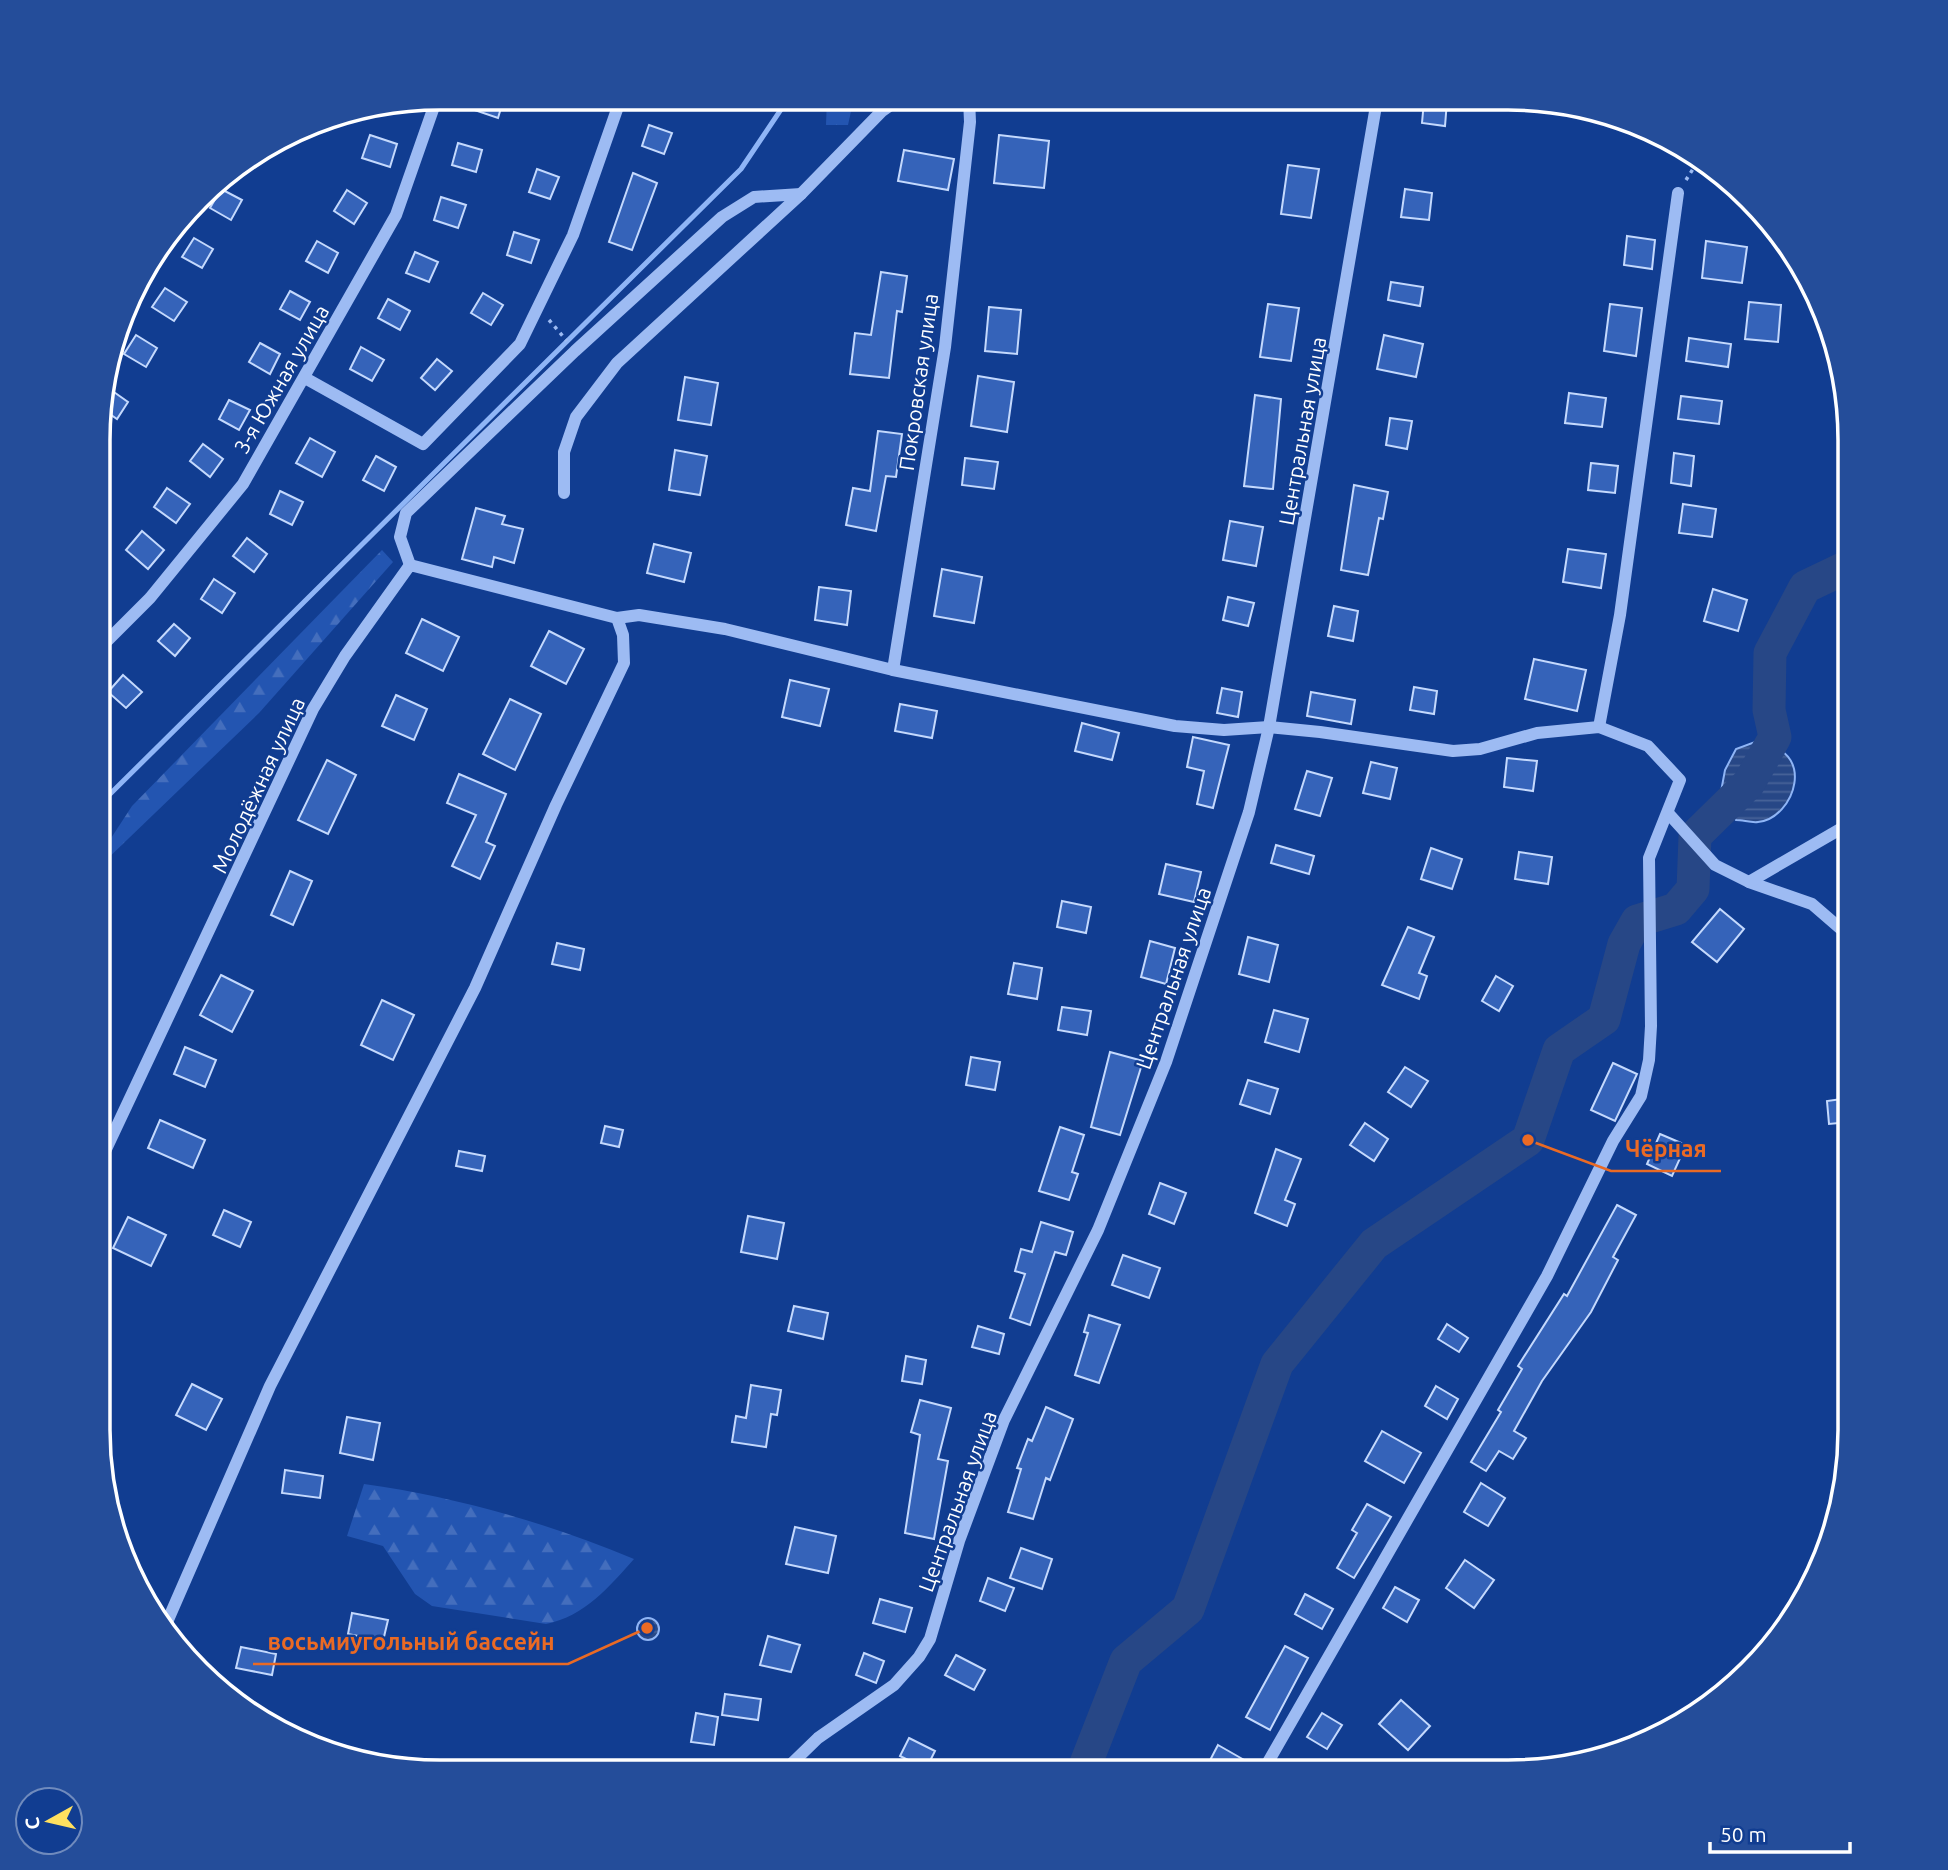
<svg xmlns="http://www.w3.org/2000/svg" width="1948" height="1870" viewBox="0 0 1948 1870" font-family="Ubuntu,sans-serif">
  <style>
    .forest { fill: url(#forest-firs) }
    .water { fill: url(#water-rules); stroke: #8fb5f6; stroke-width: 2 }
    .lines { fill: none; stroke-linecap: round; stroke-linejoin: round }
    .stream { stroke: #8fb5f6; stroke-width: 5 }
    .river { stroke: #274786; stroke-width: 33 }
    .building { fill: #3563b9; stroke: #c4d9fd; stroke-width: 2 }
    .path { stroke: #9dbbf3; stroke-width: 3.5; stroke-dasharray: 3.5 5; stroke-linecap: butt }
    .minor { stroke: #9dbbf3; stroke-width: 12 }
    .labels { text-anchor: middle; dominant-baseline: central; stroke-width: 5; stroke-linejoin: round; paint-order: stroke }
    .street-label { font-size: 21px; fill: #fff; stroke: #113d91 }
    .rim { fill: none; stroke: #fff; stroke-width: 3.5 }
    .leader { fill: none; stroke: #ea6a24; stroke-width: 2.5 }
    .callout-dot { fill: #ea6a24; stroke: #113d91; stroke-width: 2.5 }
    .callout-label { font-size: 23px; text-anchor: middle; font-weight: bold; fill: #ea6a24; stroke: #113d91; stroke-width: 5; stroke-linejoin: round; paint-order: stroke }
  </style>
  <defs>
    <pattern id="forest-firs" width="22" height="20" patternUnits="userSpaceOnUse" patternTransform="scale(1.75)"><rect width="22" height="20" fill="#2355b1"/><path d="M5 1l3.5 6h-7zM16 11l3.5 6h-7z" fill="#446ebd"/></pattern>
    <pattern id="water-rules" width="6" height="5" patternUnits="userSpaceOnUse" patternTransform="scale(1.75)"><rect width="6" height="5" fill="#274786"/><path d="M0 2.5h6" fill="none" stroke="#476398"/></pattern>
  </defs>
  <rect width="100%" height="100%" fill="#113d91"/>
  <g class="forest">
    <polygon points="827,99 850,99 853,102 848,125 826,125"/>
    <polygon points="382,550 393,562 259,713 102,864 102,852 132,806"/>
    <path d="M364 1484C457 1497 548 1523 634 1559 609 1587 585 1616 546 1624L432 1606 415 1594 383 1546 347 1536Z"/>
    <polygon points="1823,1548 1815,1582 1773,1632"/>
  </g>
  <g class="water">
    <path d="M1755 742C1820 748 1794 819 1758 822 1751 823 1743 820 1736 820L1720 797 1725 770 1736 749Z"/>
    <circle cx="648" cy="1629" r="11"/>
  </g>
  <g class="lines">
    <polyline class="stream" points="102,802 741,169 788,99"/>
    <polyline class="river" points="1083,1771 1126,1661 1188,1609 1277,1364 1374,1244 1528,1140 1559,1050 1604,1019 1624,944 1637,921 1676,909 1693,889 1695,836 1749,783 1775,737 1769,710 1770,653 1805,587 1849,566"/>
  </g>
  <g class="building">
    <polygon points="448,98 504,98 498,118 448,101"/>
    <polygon points="1424,101 1447,101 1445,126 1422,123"/>
    <polygon points="649,125 672,133 664,154 642,146"/>
    <polygon points="370,135 397,144 390,167 362,158"/>
    <polygon points="999,135 1049,141 1044,188 994,183"/>
    <polygon points="458,143 482,150 476,172 452,165"/>
    <polygon points="904,150 954,159 948,190 898,181"/>
    <polygon points="1288,165 1319,169 1311,218 1281,214"/>
    <polygon points="537,169 559,177 550,199 529,192"/>
    <polygon points="633,173 657,183 632,250 609,242"/>
    <polygon points="221,189 242,200 231,220 210,208"/>
    <polygon points="1405,189 1432,193 1429,220 1401,217"/>
    <polygon points="347,190 367,203 354,224 334,211"/>
    <polygon points="441,197 466,205 458,228 434,220"/>
    <polygon points="514,232 539,240 531,263 507,255"/>
    <polygon points="1627,236 1655,240 1652,269 1624,265"/>
    <polygon points="194,238 213,249 202,268 182,257"/>
    <polygon points="317,241 338,253 328,273 306,261"/>
    <polygon points="1706,241 1747,247 1742,283 1702,278"/>
    <polygon points="415,252 438,262 429,282 406,273"/>
    <polygon points="881,272 907,276 902,312 897,311 889,378 850,374 855,333 871,335"/>
    <polygon points="1391,282 1423,287 1420,306 1388,300"/>
    <polygon points="165,288 187,302 174,321 152,307"/>
    <polygon points="290,291 310,302 300,320 280,309"/>
    <polygon points="483,293 503,305 491,325 471,313"/>
    <polygon points="388,299 410,311 400,330 378,318"/>
    <polygon points="1749,302 1781,305 1778,342 1745,339"/>
    <polygon points="1268,304 1299,308 1291,361 1260,357"/>
    <polygon points="1610,304 1642,308 1636,356 1604,351"/>
    <polygon points="989,307 1021,310 1017,354 985,351"/>
    <polygon points="136,335 157,348 146,367 124,354"/>
    <polygon points="1384,335 1423,344 1416,377 1377,369"/>
    <polygon points="1689,338 1731,344 1728,367 1686,361"/>
    <polygon points="260,343 280,354 270,374 249,362"/>
    <polygon points="361,347 384,360 372,381 350,369"/>
    <polygon points="437,359 452,371 435,390 421,378"/>
    <polygon points="978,376 1014,382 1007,432 971,426"/>
    <polygon points="685,377 718,383 711,425 678,420"/>
    <polygon points="104,385 128,402 117,419 104,410"/>
    <polygon points="1569,393 1606,398 1602,427 1565,423"/>
    <polygon points="1255,395 1281,399 1273,489 1244,486"/>
    <polygon points="1681,396 1722,401 1719,424 1678,419"/>
    <polygon points="229,400 250,410 239,430 219,419"/>
    <polygon points="1390,418 1412,421 1407,449 1386,445"/>
    <polygon points="878,431 902,434 896,477 886,476 876,531 846,525 853,488 870,491"/>
    <polygon points="310,438 335,452 322,477 296,463"/>
    <polygon points="203,444 223,459 210,477 190,461"/>
    <polygon points="675,450 707,456 700,495 669,490"/>
    <polygon points="1674,453 1694,456 1691,486 1671,483"/>
    <polygon points="376,456 396,467 384,491 363,480"/>
    <polygon points="965,458 998,462 994,489 962,485"/>
    <polygon points="1591,463 1618,466 1615,493 1588,490"/>
    <polygon points="1354,485 1388,492 1383,519 1379,518 1368,575 1341,570"/>
    <polygon points="167,488 190,504 176,523 154,507"/>
    <polygon points="280,491 303,502 292,525 270,514"/>
    <polygon points="1683,504 1716,509 1712,537 1679,533"/>
    <polygon points="476,508 505,516 502,524 523,529 514,563 494,557 492,567 462,559"/>
    <polygon points="1230,521 1263,527 1256,566 1223,560"/>
    <polygon points="142,531 164,550 148,569 126,550"/>
    <polygon points="247,538 267,554 254,572 233,556"/>
    <polygon points="654,544 691,553 684,582 647,573"/>
    <polygon points="1568,549 1606,554 1601,588 1563,582"/>
    <polygon points="942,569 982,577 974,623 934,616"/>
    <polygon points="214,579 235,593 222,613 201,599"/>
    <polygon points="819,587 851,591 847,625 815,620"/>
    <polygon points="1713,589 1747,600 1738,631 1704,621"/>
    <polygon points="1228,597 1254,603 1248,626 1223,620"/>
    <polygon points="1334,606 1358,611 1353,641 1328,636"/>
    <polygon points="422,619 459,637 443,671 406,653"/>
    <polygon points="174,624 190,638 175,656 158,641"/>
    <polygon points="549,631 584,649 566,684 531,666"/>
    <polygon points="1534,659 1586,670 1577,711 1525,699"/>
    <polygon points="123,675 142,692 126,708 108,692"/>
    <polygon points="790,680 829,689 820,726 782,717"/>
    <polygon points="1414,687 1437,691 1434,714 1410,710"/>
    <polygon points="1222,688 1242,692 1238,717 1217,713"/>
    <polygon points="1311,692 1355,700 1351,724 1307,716"/>
    <polygon points="396,695 427,709 414,740 382,726"/>
    <polygon points="510,699 541,714 515,770 483,754"/>
    <polygon points="900,704 937,711 932,738 895,731"/>
    <polygon points="1082,723 1119,733 1112,760 1075,751"/>
    <polygon points="1193,737 1229,745 1213,808 1197,804 1204,771 1187,767"/>
    <polygon points="1507,758 1537,761 1533,791 1504,787"/>
    <polygon points="327,760 356,775 328,834 298,820"/>
    <polygon points="1371,762 1397,768 1390,799 1363,793"/>
    <polygon points="1307,771 1332,778 1320,816 1295,809"/>
    <polygon points="459,774 506,794 486,842 495,846 480,879 452,866 476,815 447,803"/>
    <polygon points="1276,845 1314,856 1309,874 1271,863"/>
    <polygon points="1431,848 1462,859 1452,889 1421,879"/>
    <polygon points="1519,852 1552,857 1548,884 1515,879"/>
    <polygon points="1166,864 1201,872 1194,902 1159,894"/>
    <polygon points="290,871 312,881 293,925 271,915"/>
    <polygon points="1062,901 1091,907 1086,933 1057,927"/>
    <polygon points="1720,909 1744,929 1717,962 1692,942"/>
    <polygon points="1408,927 1434,937 1419,973 1427,976 1419,999 1382,985"/>
    <polygon points="1248,937 1278,945 1269,982 1239,974"/>
    <polygon points="1150,941 1175,948 1166,984 1141,977"/>
    <polygon points="557,943 584,949 580,970 552,964"/>
    <polygon points="1014,963 1042,968 1037,999 1008,994"/>
    <polygon points="221,975 253,991 232,1032 200,1015"/>
    <polygon points="1496,976 1513,986 1499,1011 1482,1001"/>
    <polygon points="382,1000 414,1015 393,1060 361,1045"/>
    <polygon points="1062,1007 1091,1011 1087,1035 1058,1030"/>
    <polygon points="1274,1010 1308,1019 1299,1052 1265,1042"/>
    <polygon points="185,1047 216,1060 205,1087 174,1074"/>
    <polygon points="1110,1052 1143,1061 1120,1135 1091,1127"/>
    <polygon points="971,1057 1000,1062 995,1090 966,1085"/>
    <polygon points="1613,1063 1637,1074 1615,1121 1591,1110"/>
    <polygon points="1405,1067 1428,1081 1411,1107 1388,1092"/>
    <polygon points="1248,1080 1278,1089 1270,1114 1240,1104"/>
    <polygon points="1849,1098 1849,1122 1829,1124 1827,1101"/>
    <polygon points="160,1120 205,1140 193,1168 148,1148"/>
    <polygon points="1365,1123 1388,1139 1374,1161 1350,1145"/>
    <polygon points="605,1126 623,1130 619,1147 601,1143"/>
    <polygon points="1060,1127 1084,1135 1072,1172 1078,1174 1069,1200 1039,1191"/>
    <polygon points="1660,1134 1686,1145 1672,1176 1647,1164"/>
    <polygon points="1276,1149 1301,1159 1285,1200 1295,1204 1287,1226 1255,1213"/>
    <polygon points="459,1151 485,1156 482,1171 456,1166"/>
    <polygon points="1160,1183 1186,1193 1174,1224 1149,1214"/>
    <polygon points="1617,1205 1636,1215 1613,1257 1618,1260 1591,1312 1542,1381 1514,1431 1526,1438 1513,1459 1499,1451 1486,1471 1471,1462 1501,1412 1498,1410 1522,1369 1518,1366 1564,1294 1567,1296"/>
    <polygon points="224,1210 251,1222 240,1247 213,1235"/>
    <polygon points="748,1216 784,1223 777,1259 741,1252"/>
    <polygon points="128,1217 166,1235 151,1266 113,1248"/>
    <polygon points="1041,1222 1073,1232 1066,1255 1055,1252 1030,1325 1010,1318 1025,1274 1015,1271 1021,1249 1032,1252"/>
    <polygon points="1123,1255 1160,1268 1149,1298 1112,1285"/>
    <polygon points="794,1306 828,1313 823,1339 788,1331"/>
    <polygon points="1089,1315 1120,1325 1099,1383 1075,1375 1088,1333 1084,1332"/>
    <polygon points="1447,1324 1468,1338 1459,1352 1438,1339"/>
    <polygon points="978,1326 1004,1334 999,1354 972,1347"/>
    <polygon points="906,1356 926,1360 922,1384 902,1381"/>
    <polygon points="192,1384 222,1399 206,1430 176,1415"/>
    <polygon points="751,1385 781,1390 777,1415 771,1414 766,1447 732,1442 736,1416 746,1418"/>
    <polygon points="1436,1386 1458,1399 1447,1419 1425,1406"/>
    <polygon points="920,1400 951,1408 938,1459 948,1461 934,1539 905,1533 920,1435 911,1432"/>
    <polygon points="1046,1407 1073,1419 1050,1480 1046,1478 1033,1519 1008,1512 1021,1469 1017,1468 1028,1439 1032,1441"/>
    <polygon points="347,1417 380,1423 373,1460 340,1453"/>
    <polygon points="1382,1431 1421,1453 1404,1483 1365,1461"/>
    <polygon points="285,1470 323,1476 320,1498 282,1493"/>
    <polygon points="1481,1483 1505,1498 1488,1526 1464,1512"/>
    <polygon points="1367,1504 1391,1517 1354,1578 1337,1568 1357,1533 1352,1530"/>
    <polygon points="795,1527 836,1536 828,1573 786,1564"/>
    <polygon points="1021,1548 1052,1559 1042,1589 1010,1578"/>
    <polygon points="1465,1560 1494,1580 1474,1608 1446,1588"/>
    <polygon points="988,1578 1014,1588 1005,1611 980,1601"/>
    <polygon points="1395,1587 1419,1600 1407,1622 1383,1608"/>
    <polygon points="1305,1594 1333,1609 1322,1629 1295,1614"/>
    <polygon points="880,1599 912,1608 905,1632 873,1623"/>
    <polygon points="352,1613 388,1620 383,1641 348,1634"/>
    <polygon points="768,1636 800,1645 791,1672 760,1665"/>
    <polygon points="1285,1646 1308,1658 1270,1730 1246,1717"/>
    <polygon points="241,1647 276,1654 272,1675 236,1668"/>
    <polygon points="864,1653 884,1661 876,1683 856,1675"/>
    <polygon points="956,1655 985,1670 974,1690 945,1675"/>
    <polygon points="725,1694 761,1699 758,1720 722,1715"/>
    <polygon points="1401,1700 1430,1726 1408,1750 1379,1724"/>
    <polygon points="696,1713 718,1717 714,1745 691,1742"/>
    <polygon points="1322,1713 1342,1725 1327,1749 1307,1737"/>
    <polygon points="909,1738 935,1751 926,1769 900,1756"/>
    <polygon points="1218,1745 1246,1761 1240,1771 1217,1771 1207,1766"/>
  </g>
  <g class="lines">
    <g class="path">
      <polyline points="1686,180 1698,161"/>
      <polyline points="549,320 567,341"/>
    </g>
    <g class="minor">
      <polyline points="305,378 423,444 520,344 573,235 621,98"/>
      <polyline points="564,493 564,452 576,417 617,363 801,194 882,111 899,99"/>
      <polyline points="410,565 400,537 406,513 575,351 722,217 754,197 801,194"/>
      <polyline points="617,618 639,615 725,629 893,670 1175,726 1224,730 1269,727 1320,732 1453,751 1480,749 1537,733 1599,727 1648,746 1680,780 1649,858 1651,1026 1649,1060 1641,1096 1613,1141 1547,1276 1263,1771"/>
      <polyline points="103,645 150,598 243,484 396,215 437,98"/>
      <polyline points="893,670 945,347 970,122 969,99"/>
      <polyline points="1599,727 1620,615 1678,193"/>
      <polyline points="1668,813 1715,865 1749,882 1812,904 1849,936"/>
      <polyline points="1749,882 1849,824"/>
      <polyline points="100,1162 313,709 345,656 410,565 617,618 623,635 624,663 556,805 475,988 270,1386 164,1629"/>
      <polyline points="784,1771 818,1738 894,1685 919,1657 930,1639 959,1541 1004,1420 1098,1230 1166,1062 1249,812 1269,727 1377,100"/>
    </g>
  </g>
  <g class="labels">
    <g class="street-label">
      <text transform="translate(281 379) rotate(-60)">3-я Южная улица</text>
      <text transform="translate(918 382) rotate(-82)">Покровская улица</text>
      <text transform="translate(1302 431) rotate(-80)">Центральная улица</text>
      <text transform="translate(258 785) rotate(-65)">Молодёжная улица</text>
      <text transform="translate(1173 978) rotate(-71)">Центральная улица</text>
      <text transform="translate(957 1501) rotate(-70)">Центральная улица</text>
    </g>
  </g>
  <path d="M0 0H1948V1870H0ZM440 110H1508A330 330 0 0 1 1838 440V1430A330 330 0 0 1 1508 1760H440A330 330 0 0 1 110 1430V440A330 330 0 0 1 440 110Z" fill="#244d9a" fill-rule="evenodd"/>
  <path class="rim" d="M440 110H1508A330 330 0 0 1 1838 440V1430A330 330 0 0 1 1508 1760H440A330 330 0 0 1 110 1430V440A330 330 0 0 1 440 110Z"/>
  <path class="leader" d="M1528 1140L1611 1171H1721M647 1628L568 1664H253"/>
  <g class="callout-dot">
    <circle cx="1528" cy="1140" r="7"/>
    <circle cx="647" cy="1628" r="7"/>
  </g>
  <g class="callout-label">
    <text x="1666" y="1157">Чёрная</text>
    <text x="411" y="1650">восьмиугольный бассейн</text>
  </g>
  <g transform="translate(49 1821) rotate(262)"><circle r="33" fill="#113d91" stroke="#708bbd" stroke-width="2"/>
  <path d="M0-5L12 26L0 18L-12 26Z" fill="#ffe05f"/>
  <text y="-10" font-size="19" font-weight="bold" text-anchor="middle" fill="#ffffff">С</text>
  </g>
  <path d="M1710 1842v10h140v-10" fill="none" stroke="#ffffff" stroke-width="3.5"/>
  <text x="1720" y="1842" font-size="21" fill="#ffffff" stroke="#113d91" stroke-width="5" paint-order="stroke">50 m</text>
</svg>
